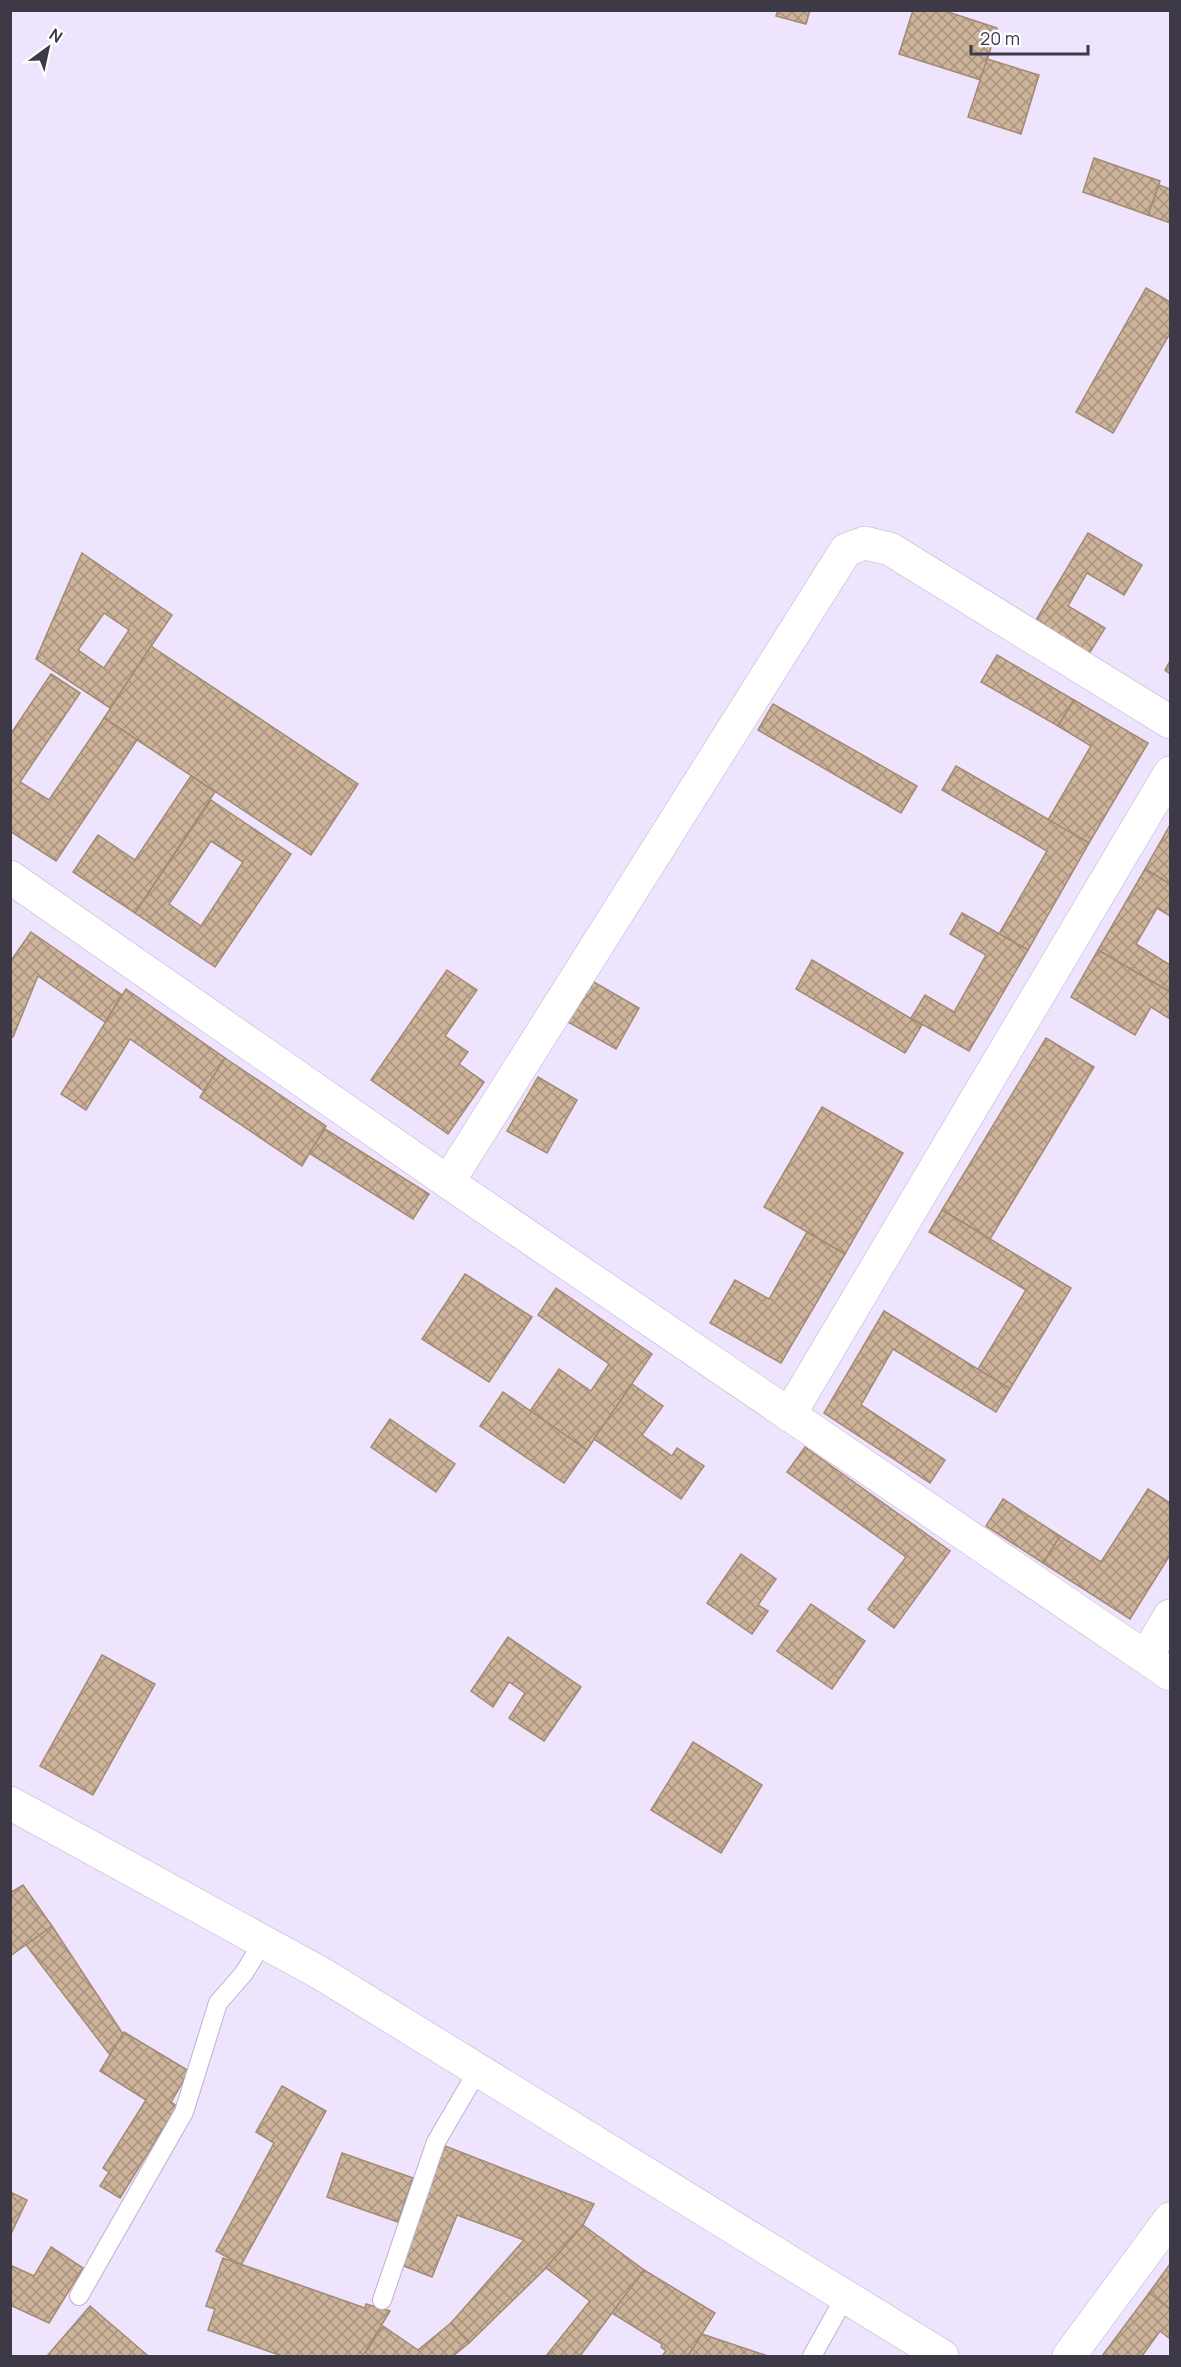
<svg xmlns="http://www.w3.org/2000/svg" width="1181" height="2367" viewBox="0 0 1181 2367" font-family="Manrope,sans-serif">
  <style>
    .building { fill: url(#building-cross-hatch); stroke: #a38a72; stroke-width: 1.5; fill-rule: evenodd }
    .lines { fill: none; stroke-linecap: round; stroke-linejoin: round }
    .lane-casing { stroke: #bdb1d0; stroke-width: 20 }
    .street-casing { stroke: #bdb1d0; stroke-width: 34 }
    .secondary-casing { stroke: #bdb1d0; stroke-width: 34 }
    .lane { stroke: #fff; stroke-width: 18 }
    .street { stroke: #fff; stroke-width: 33 }
    .secondary { stroke: #fff; stroke-width: 33 }
  </style>
  <defs>
    <pattern id="building-cross-hatch" width="8" height="8" patternUnits="userSpaceOnUse" patternTransform="scale(1.5)"><rect width="8" height="8" fill="#ccb39a"/><path d="M0 0l8 8M0 8l8-8" fill="none" stroke="#a7937f"/></pattern>
  </defs>
  <rect width="100%" height="100%" fill="#eee4fe"/>
  <g class="building">
    <polygon points="778,10 810,10 806,24 776,16"/>
    <polygon points="913,10 942,10 997,28 981,80 899,54"/>
    <polygon points="987,59 1039,75 1021,134 968,117"/>
    <polygon points="1094,158 1160,181 1148,215 1083,192"/>
    <polygon points="1159,185 1170,189 1170,223 1148,215"/>
    <polygon points="1146,288 1170,302 1170,333 1113,433 1076,412"/>
    <polygon points="1088,533 1142,565 1124,595 1087,573 1068,606 1105,628 1087,657 1033,625"/>
    <path d="M82 553 172 615 110 708 36 659ZM104 613 129 630 104 668 78 650Z"/>
    <polygon points="151,646 358,784 311,855 104,718"/>
    <polygon points="997,655 1074,700 1058,726 981,682"/>
    <polygon points="1170,661 1170,674 1165,670"/>
    <polygon points="51,674 80,693 20,782 49,800 104,718 137,740 56,861 10,831 10,735"/>
    <polygon points="1074,700 1148,743 1089,843 1048,820 1091,746 1058,726"/>
    <polygon points="773,704 917,786 901,813 758,730"/>
    <polygon points="956,766 1089,843 1028,950 999,934 1047,851 942,790"/>
    <polygon points="191,776 215,792 135,913 73,872 98,835 135,860"/>
    <path d="M211 800 291 854 215 967 135 913ZM211 841 243 862 201 926 169 904Z"/>
    <polygon points="1170,825 1170,884 1145,869"/>
    <polygon points="1145,869 1170,884 1170,916 1157,908 1136,944 1170,965 1170,992 1098,950"/>
    <polygon points="962,913 1028,950 969,1051 911,1018 925,995 954,1012 986,955 950,934"/>
    <polygon points="31,932 122,995 105,1022 38,976 13,1037 10,1036 10,962"/>
    <polygon points="1098,950 1170,992 1170,1019 1151,1007 1135,1035 1071,997"/>
    <polygon points="812,960 922,1025 905,1053 796,989"/>
    <polygon points="447,970 477,990 445,1036 468,1052 459,1064 484,1082 448,1134 371,1080"/>
    <polygon points="592,981 639,1008 616,1049 568,1022"/>
    <polygon points="126,989 225,1058 204,1091 130,1039 86,1110 61,1094"/>
    <polygon points="1046,1038 1094,1067 990,1239 942,1210"/>
    <polygon points="225,1058 326,1126 302,1166 200,1097"/>
    <polygon points="538,1077 577,1100 547,1153 507,1131"/>
    <polygon points="822,1107 903,1153 845,1254 764,1207"/>
    <polygon points="325,1129 429,1194 413,1219 309,1153"/>
    <polygon points="942,1210 1071,1288 1010,1389 978,1369 1026,1290 929,1232"/>
    <polygon points="807,1232 845,1254 781,1363 710,1323 735,1280 769,1299"/>
    <polygon points="465,1274 532,1317 489,1382 422,1339"/>
    <polygon points="556,1288 652,1354 587,1450 530,1411 559,1369 591,1391 609,1364 538,1315"/>
    <polygon points="884,1311 1010,1389 996,1412 893,1349 861,1405 945,1460 930,1483 824,1413"/>
    <polygon points="632,1384 663,1406 642,1435 672,1456 677,1448 704,1466 681,1499 594,1439"/>
    <polygon points="503,1392 587,1450 564,1483 480,1426"/>
    <polygon points="390,1419 455,1464 436,1492 371,1447"/>
    <polygon points="805,1447 950,1551 894,1628 868,1609 906,1557 787,1472"/>
    <polygon points="1148,1489 1170,1503 1170,1555 1130,1619 1043,1563 1060,1536 1101,1562"/>
    <polygon points="1003,1499 1060,1536 1043,1563 986,1526"/>
    <polygon points="741,1554 776,1579 758,1605 768,1611 752,1634 707,1603"/>
    <polygon points="811,1604 865,1641 832,1689 777,1651"/>
    <polygon points="508,1637 581,1687 544,1741 509,1718 525,1693 509,1682 493,1707 471,1691"/>
    <polygon points="102,1655 155,1684 93,1795 40,1766"/>
    <polygon points="693,1742 762,1785 721,1853 651,1810"/>
    <polygon points="23,1885 52,1926 10,1956 10,1893"/>
    <polygon points="52,1926 123,2034 110,2055 26,1945"/>
    <polygon points="124,2032 189,2071 171,2102 177,2106 120,2198 100,2186 109,2172 103,2168 146,2100 100,2071"/>
    <polygon points="282,2086 326,2111 241,2265 216,2251 274,2143 256,2132"/>
    <polygon points="445,2146 594,2204 583,2225 546,2268 469,2343 451,2323 524,2240 457,2215 432,2277 399,2264"/>
    <polygon points="342,2153 413,2178 398,2222 327,2197"/>
    <polygon points="10,2192 27,2200 10,2236"/>
    <polygon points="583,2225 644,2270 580,2356 546,2356 590,2301 546,2268"/>
    <polygon points="51,2247 83,2268 49,2323 10,2305 10,2265 34,2276"/>
    <polygon points="223,2258 365,2308 366,2304 390,2311 363,2356 282,2356 208,2330 215,2309 206,2306"/>
    <polygon points="1170,2264 1170,2309 1149,2293"/>
    <polygon points="644,2270 715,2313 688,2356 662,2356 666,2351 661,2347 662,2344 612,2313"/>
    <polygon points="1149,2293 1170,2309 1170,2339 1160,2331 1142,2356 1102,2356"/>
    <polygon points="90,2306 147,2355 146,2356 47,2356"/>
    <polygon points="451,2323 469,2343 453,2356 371,2356 365,2353 383,2326 418,2350"/>
    <polygon points="702,2334 768,2356 688,2356"/>
  </g>
  <g class="lines">
    <defs>
      <g id="lane">
        <polyline points="79,2296 184,2112 218,2003 244,1973 263,1942"/>
        <polyline points="382,2300 436,2142 478,2070"/>
        <polyline points="812,2356 845,2297"/>
      </g>
      <g id="street">
        <polyline points="10,877 448,1182 1170,1674"/>
        <polyline points="448,1182 846,550 865,543 890,549 1170,722"/>
        <polyline points="789,1415 1170,773"/>
        <polyline points="1146,1656 1170,1616"/>
        <polyline points="1069,2356 1170,2219"/>
      </g>
      <polyline id="secondary" points="10,1803 322,1974 942,2356"/>
    </defs>
    <use href="#lane" class="lane-casing"/>
    <use href="#street" class="street-casing"/>
    <use href="#secondary" class="secondary-casing"/>
    <use href="#lane" class="lane"/>
    <use href="#street" class="street"/>
    <use href="#secondary" class="secondary"/>
  </g>
  <rect width="1181" height="2367" fill="none" stroke="#3e3946" stroke-width="24"/>
  <g transform="translate(48 48) rotate(33)" stroke="#ffffff" stroke-width="4.5" paint-order="stroke">
  <path d="M0-4.5L10 22L0 15L-10 22Z" fill="#3e3946"/>
  <text y="-9" font-size="16" font-weight="bold" text-anchor="middle" fill="#3e3946">N</text>
  </g>
  <path d="M971 45v9h117v-9" fill="none" stroke="#3e3946" stroke-width="3"/>
  <text x="980" y="45" font-size="18" fill="#3e3946" stroke="#ffffff" stroke-width="4.5" paint-order="stroke">20 m</text>
</svg>
